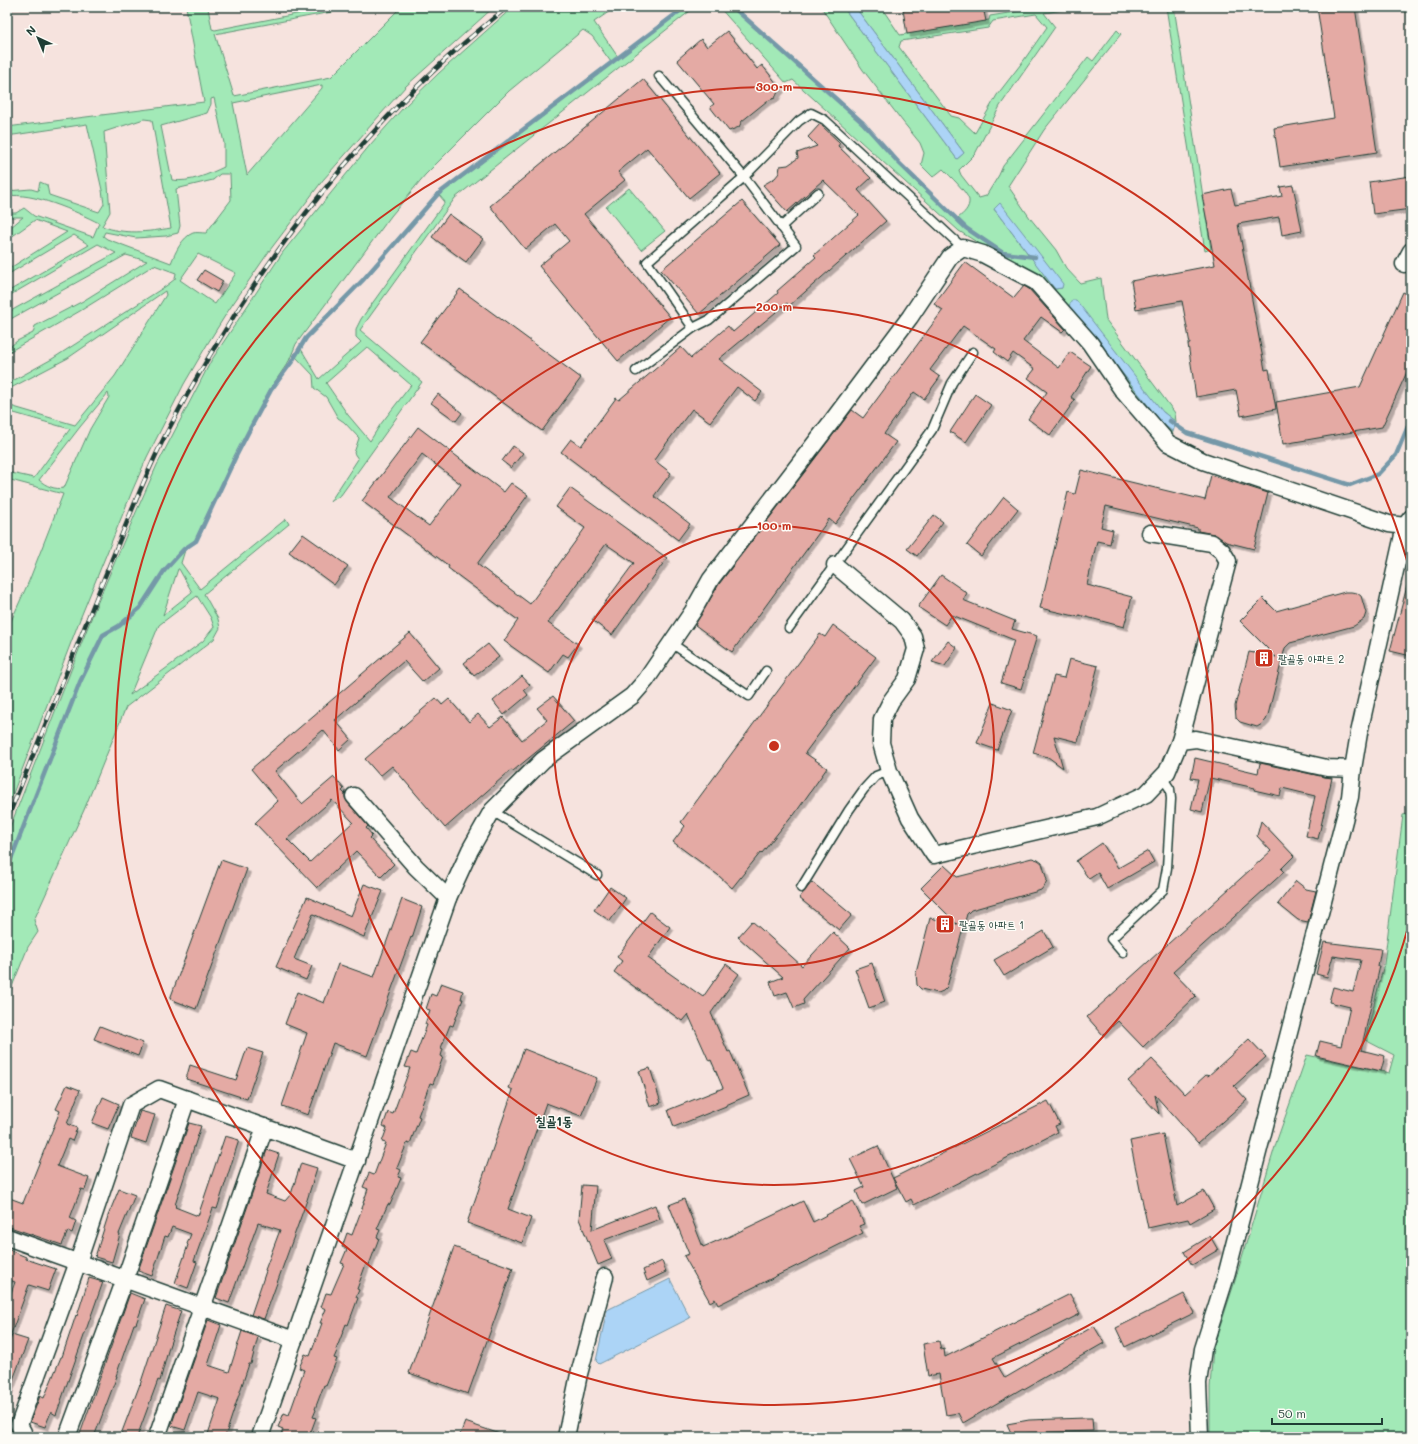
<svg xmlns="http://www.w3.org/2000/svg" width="1418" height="1444" viewBox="0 0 1418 1444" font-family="Mali,'Poor Story',sans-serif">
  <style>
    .green { fill: #a2e9b7; stroke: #609376; fill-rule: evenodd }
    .water { fill: #acd4f6; stroke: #7498a8 }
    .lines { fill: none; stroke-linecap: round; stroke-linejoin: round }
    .stream { stroke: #7498a8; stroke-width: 4.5 }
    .building { fill: #e4aaa4; stroke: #1f3d34; fill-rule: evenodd; filter: url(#shadow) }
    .lane-casing { stroke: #1f3d34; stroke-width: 11 }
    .street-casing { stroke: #1f3d34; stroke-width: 19 }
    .lane { stroke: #fdfcf7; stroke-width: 8 }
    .street { stroke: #fdfcf7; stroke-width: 16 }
    .rail-casing { stroke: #1f3d34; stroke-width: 4.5 }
    .rail { stroke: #fdfcf7; stroke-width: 3; stroke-dasharray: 9; stroke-linecap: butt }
    .ring { fill: none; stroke: #c8321e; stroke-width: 2 }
    .labels { text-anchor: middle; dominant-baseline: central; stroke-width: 3; stroke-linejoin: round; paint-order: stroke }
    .poi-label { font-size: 11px; fill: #1f3d34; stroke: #fdfcf7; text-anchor: start }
    .quarter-label { font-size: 13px; font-weight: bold; fill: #1f3d34; stroke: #fdfcf7 }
    .centre { fill: #c8321e; stroke: #fdfcf7; stroke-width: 2 }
    .ring-label { font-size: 12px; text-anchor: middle; font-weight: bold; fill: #c8321e; stroke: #fdfcf7; stroke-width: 3; stroke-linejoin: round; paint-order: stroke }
  </style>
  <defs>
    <filter id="shadow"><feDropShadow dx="3.5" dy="3.5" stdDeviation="0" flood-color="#0004"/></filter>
  </defs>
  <rect width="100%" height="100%" fill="#f6e3de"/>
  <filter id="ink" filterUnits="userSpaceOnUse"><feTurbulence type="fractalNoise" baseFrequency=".025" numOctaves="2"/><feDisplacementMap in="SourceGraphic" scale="8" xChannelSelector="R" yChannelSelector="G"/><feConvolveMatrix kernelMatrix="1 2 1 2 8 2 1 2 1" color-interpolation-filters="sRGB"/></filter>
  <g filter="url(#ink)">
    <g class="green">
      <path d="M186 7H210L208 8 212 29 215 30 332 7H358L215 34 234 96 331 77 398 10V7H494L406 86 380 115 323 180 270 250 228 311 208 343 184 384 147 457 133 489 80 619 7 809V630L29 581 63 494 7 479V472L34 478 70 429 7 411V405L75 425 115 376 166 295 165 291 68 358 7 390V384L52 359 166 286 175 279 176 273 154 265 80 311 7 353V349L17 341 33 333 35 326 83 301 147 261 126 255 7 321V313L116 253 98 244 7 297V292L89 245 74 235 7 275V270L67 232 35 220 7 240V229L11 227 23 217H7V213H16L24 208 34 216 93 237 99 223C75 211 33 192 7 196V191L31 189 38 191 40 182 47 185 49 195 99 212 104 204 102 190 87 124 7 136V127L204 102ZM322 85V88L268 151 247 175 233 103ZM214 98 224 143V167C209 174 190 183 172 180L161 126 207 113 211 104V99ZM144 119 152 120 171 228C148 232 124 235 102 226L110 212 104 132ZM220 174H230L231 200 206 233C202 233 196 232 193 233 182 237 175 253 171 263L107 239 103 236 105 232 136 238 166 236 178 233 180 226 176 189 213 180ZM198 254 236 273 215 304 180 280ZM108 393 109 397 90 429 64 488C55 490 46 486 39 480L80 427Z"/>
      <polygon points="513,7 616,7 594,22 618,57 611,62 592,36 583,30 509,91 425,175 391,216 296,344 289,361 270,389 234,457 195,540 184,548 163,571 139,607 118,625 102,635 79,682 7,866 7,835 94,611 137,510 157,465 211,361 283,252 370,145 403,108 439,73"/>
      <path d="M687 7H695L455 198 360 330 422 382 341 495 330 502 358 459 354 453 359 438 344 422 338 418 326 397 314 388 313 375 296 357 301 349 319 379 361 342 356 337V329L361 319 445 202 439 195ZM367 347 411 385 380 425 370 441 348 415 326 383Z"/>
      <path d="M719 7H731L863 124 898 164 965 229 1003 254 1031 257 1055 289 1062 288 994 209 1029 255 1004 252 966 227 958 218C963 214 970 208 969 200 967 192 950 176 943 169L933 177 921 165 924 153 920 143 903 122 863 70 821 7H843L957 159 964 153 855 7H881L900 35 989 20 990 16 1045 7H1081L1044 13 1055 27 1000 106 975 154 959 170 961 175 979 198 986 196 999 175 1003 166 1088 57 1093 61 1117 30 1121 34 1044 130 1008 186 1030 218 1056 250 1066 268 1080 283 1101 278 1106 320 1175 413 1176 422 1163 412 1162 423 1173 432 1170 438 1041 282 959 231 793 80 786 83ZM1036 14 1047 27 1024 60 997 95 975 133 959 118 951 116 899 47 901 41 988 28 993 21Z"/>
      <polygon points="1166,7 1174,7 1211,249 1205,251"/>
      <polygon points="629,188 665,231 641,250 606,207"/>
      <path d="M286 519 289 524 204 594 218 619 220 628 214 639 126 707 84 810 34 920 38 932 28 947 7 999V872L81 683 104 636 119 627 140 608 165 572 185 550 181 563 200 589ZM179 569 192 592 163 615 178 569ZM197 596 211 618 214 627 203 641 130 695 159 625Z"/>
      <polygon points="1411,813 1411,1437 1210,1437 1210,1387 1213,1348 1234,1284 1277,1140 1307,1055 1389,1073 1394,1055 1365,1040 1384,964 1403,815"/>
    </g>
    <g class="water">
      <polygon points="843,7 855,7 964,153 957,159"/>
      <polygon points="1000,203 1063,284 1062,288 1055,289 994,209"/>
      <polygon points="1072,300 1076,300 1163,412 1176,422 1173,432 1162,423 1069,306"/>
      <polygon points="670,1279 690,1318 599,1364 596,1361 607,1310"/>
    </g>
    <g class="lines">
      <g class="stream">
        <polyline points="733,7 863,123 899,163 966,228 1003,253 1035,257"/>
        <polyline points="1170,421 1187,433 1350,485 1378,474 1396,455 1411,419"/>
        <polyline points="7,869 80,682 103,635 119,626 140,608 164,571 184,549 196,541 235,458 251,427 271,390 291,363 306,338 363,280 438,194 685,7"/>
      </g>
    </g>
    <g class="building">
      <polygon points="920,7 983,7 986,21 907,34 903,10"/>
      <polygon points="1317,7 1355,7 1377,152 1280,167 1274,128 1334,118"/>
      <polygon points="727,31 757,69 762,65 781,89 778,92 775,98 767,101 742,121 739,127 729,131 710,107 714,104 677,60 701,39 707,47"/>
      <polygon points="643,79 720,173 689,198 647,148 618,172 625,180 584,214 670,317 618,361 539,266 569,241 555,224 525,249 490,206"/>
      <polygon points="820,124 840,143 838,146 871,178 858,190 886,221 789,306 787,303 719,359 762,392 755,401 737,387 710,422 692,409 654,460 671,473 654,496 690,524 678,540 561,452 571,439 581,446 616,398 619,400 681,347 691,358 728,326 733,332 778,293 777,291 816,257 814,255 859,215 823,180 787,212 763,185 775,178 779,173 780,166 788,165 798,158 797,153 817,146 808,137"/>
      <polygon points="1411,176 1411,209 1373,214 1369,182"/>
      <polygon points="1293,185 1302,231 1282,235 1279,217 1238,224 1265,370 1269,369 1276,409 1241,416 1236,390 1196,397 1188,344 1190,344 1182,301 1136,309 1131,281 1215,265 1202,195 1231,189 1235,205 1282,196 1280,187"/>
      <polygon points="742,201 780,245 699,314 661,270"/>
      <polygon points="449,214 483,239 466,262 432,237"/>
      <polygon points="965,262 1014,298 1024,286 1029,289 1065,329 1062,332 1041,317 1023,341 1059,368 1070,352 1091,366 1071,397 1075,400 1050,435 1028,419 1047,392 1028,378 1035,369 1013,353 1007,362 994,352 996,349 963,326 930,370 940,377 924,399 914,392 884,434 896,442 835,524 829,519 732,652 695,625 719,584 852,410 863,418 943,310 934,304"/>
      <polygon points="204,270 223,281 217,292 197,280"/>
      <polygon points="460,289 581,378 542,431 420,342"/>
      <polygon points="1403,292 1411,296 1411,363 1382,427 1283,444 1276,402 1360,387"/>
      <polygon points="438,394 462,413 456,421 431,403"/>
      <polygon points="975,394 991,405 966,442 950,432"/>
      <path d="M418 427 504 492 511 483 528 495 477 564 530 604 585 528 556 507 570 488 667 558 612 635 592 620 634 563 606 544 548 623 578 644 568 657 563 654 549 673 504 641 518 620 448 568 449 566 362 501ZM422 454 461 484 429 526 390 497Z"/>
      <polygon points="513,446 523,453 511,468 502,461"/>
      <polygon points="1081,470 1205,500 1211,475 1268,493 1254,549 1226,542 1214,534 1198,531 1198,528 1106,506 1101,527 1113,530 1110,544 1097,541 1087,585 1132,597 1124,627 1079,615 1079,617 1040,608 1068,492 1075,494"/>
      <polygon points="1004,497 1018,509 981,556 967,545"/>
      <polygon points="934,515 943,522 917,556 907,549"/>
      <polygon points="303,534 348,566 334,585 289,552"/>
      <polygon points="941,575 967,593 963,600 1015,621 1012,629 1037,636 1021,689 1001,683 1014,640 952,615 945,625 918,607"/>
      <polygon points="1407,586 1411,587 1411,656 1390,651"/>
      <polygon points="1345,592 1351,592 1357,593 1361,596 1366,613 1364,619 1354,626 1290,643 1285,648 1268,715 1266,720 1262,724 1257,727 1240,722 1236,718 1235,706 1249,652 1276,657 1240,621 1263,598 1276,611"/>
      <polygon points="833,625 876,657 805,753 827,768 794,815 793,814 762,853 761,852 732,888 718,875 673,842 685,826 681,822 820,634 825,637"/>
      <path d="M410 633 439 668 423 682 404 661 335 720 351 739 339 750 323 730 275 771 302 804 334 777 344 789 342 791 345 794V798L347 802 368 826 366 828 372 835 369 838 394 864 381 877 356 851 317 888 255 823 278 801 251 769ZM332 800 353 822 310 862 287 839Z"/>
      <polygon points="948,641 957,648 945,666 932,662"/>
      <polygon points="488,644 499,657 474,676 464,663"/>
      <polygon points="1069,659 1098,666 1078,742 1054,736 1063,768 1048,757 1033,753 1054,676 1064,678"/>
      <polygon points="522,676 530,685 524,690 528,695 504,715 493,701"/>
      <polygon points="553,696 574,721 513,771 511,770 445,828 392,766 380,776 365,759 436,698 442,705 449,699 469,722 478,714 490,727 503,717 522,740 547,720 537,708"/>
      <polygon points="993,703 1012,710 997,750 977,743"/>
      <polygon points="1195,758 1258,773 1260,763 1325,777 1332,778 1318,839 1306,836 1315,796 1282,788 1280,796 1254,790 1255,788 1210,778 1202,812 1191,809 1198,779 1191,778"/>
      <polygon points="1261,821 1294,856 1281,869 1284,872 1173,972 1196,996 1143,1047 1118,1021 1103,1035 1087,1017 1271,851 1257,836"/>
      <polygon points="1102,843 1118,868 1148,851 1154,862 1107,889 1098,873 1089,879 1076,861"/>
      <polygon points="1032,858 1038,860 1042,863 1047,880 1045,885 1041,890 1035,892 971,910 967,914 947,987 943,991 938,993 921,989 917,985 916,973 930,918 957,924 921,888 944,865 957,877"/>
      <polygon points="221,860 247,869 196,1009 170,999"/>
      <polygon points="1296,881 1306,889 1316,891 1308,922 1298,920 1278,904"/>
      <polygon points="812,882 852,915 839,930 799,898"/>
      <polygon points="364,884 383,891 364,937 313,914 294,959 312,966 306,980 276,967 307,897 351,916"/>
      <polygon points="610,887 626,898 610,921 594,910"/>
      <polygon points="402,899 422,907 412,938 411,937 367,1056 333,1043 308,1115 282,1106 307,1033 285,1024 297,992 324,1003 338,964 374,977"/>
      <polygon points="650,912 670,927 648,958 703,997 726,964 739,974 711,1013 728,1052 730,1051 749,1095 726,1105 726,1106 674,1127 668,1110 723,1088 711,1060 709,1061 688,1014 682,1021 614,972 622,961 617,957"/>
      <polygon points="752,921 802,966 833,932 850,948 803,1000 804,1004 794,1008 787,992 775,996 770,982 783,977 738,937"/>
      <polygon points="1044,931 1053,947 1004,976 994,960"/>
      <polygon points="1324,942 1381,949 1378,966 1380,966 1361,1050 1385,1056 1381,1071 1316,1056 1320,1041 1341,1046 1350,1007 1329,1002 1333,987 1353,992 1361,960 1333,956 1327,977 1316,974"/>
      <polygon points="872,963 885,1002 869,1008 855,969"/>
      <polygon points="441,983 463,991 461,999 463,999 453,1026 450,1025 441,1048 443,1049 441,1056 443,1057 433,1084 430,1083 418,1116 420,1117 412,1138 410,1144 407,1143 397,1168 401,1170 398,1177 401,1178 390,1205 388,1204 377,1229 380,1230 377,1237 379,1238 369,1265 366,1264 357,1289 359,1290 356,1297 358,1298 348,1325 346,1324 336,1350 337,1351 334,1358 337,1359 326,1386 324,1385 315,1409 316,1410 313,1417 316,1418 309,1437 280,1437 283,1429 278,1427 284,1413 289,1415 300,1384 299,1384 304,1370 299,1368 305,1354 310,1356 322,1323 320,1323 326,1309 321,1307 326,1293 331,1294 344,1264 341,1263 347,1249 342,1247 347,1233 352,1235 364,1203 363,1203 368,1189 363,1187 369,1173 374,1175 386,1143 382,1142 387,1128 383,1126 388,1112 393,1114 410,1068 405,1067 411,1052 416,1054 427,1025 425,1024 430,1010 426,1009 431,994 436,996"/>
      <polygon points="100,1026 143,1043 138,1056 94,1039"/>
      <polygon points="1249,1039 1266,1057 1234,1086 1247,1100 1198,1143 1155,1095 1159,1114 1128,1081 1152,1059 1185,1094 1206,1075 1208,1076"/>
      <polygon points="247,1048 263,1053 247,1099 186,1079 190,1065 236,1080"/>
      <polygon points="524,1049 597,1078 581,1116 546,1103 508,1209 531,1218 522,1243 467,1223 513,1090 509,1088"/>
      <polygon points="650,1068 661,1103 650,1107 639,1071"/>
      <polygon points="67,1085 80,1090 67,1124 77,1128 72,1141 68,1139 57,1166 89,1178 85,1190 81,1189 70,1218 76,1221 72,1233 68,1231 62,1245 7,1226 7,1197 23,1203 60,1111 56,1109"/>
      <polygon points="103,1097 119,1104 108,1129 92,1123"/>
      <polygon points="1048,1101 1060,1124 1055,1126 1058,1132 914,1205 911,1199 906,1202 893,1178"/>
      <polygon points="140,1111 155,1115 146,1143 131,1138"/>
      <polygon points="189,1123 201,1126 175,1205 176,1206 175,1207 198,1216 225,1136 239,1140 217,1209 213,1208 194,1261 197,1262 188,1288 175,1283 188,1245 187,1244 191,1234 172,1227 168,1237 165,1236 152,1276 138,1271"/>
      <polygon points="1163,1134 1177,1206 1204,1191 1214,1209 1190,1223 1188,1219 1148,1228 1130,1141"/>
      <polygon points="878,1146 897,1188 862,1205 856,1191 864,1187 850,1159"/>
      <polygon points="267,1150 279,1154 266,1194 285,1201 291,1194 301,1163 317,1168 307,1200 264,1319 251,1315 266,1271 265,1270 280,1230 258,1223 229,1303 216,1298"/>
      <polygon points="582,1185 596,1186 592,1230 655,1205 660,1219 604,1240 612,1259 598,1265 579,1219"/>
      <polygon points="119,1189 135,1195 119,1234 120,1234 112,1262 95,1257 108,1216"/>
      <polygon points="684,1199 703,1247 726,1237 726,1238 803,1201 813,1222 853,1201 864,1224 859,1226 863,1233 718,1305 715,1299 710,1302 684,1256 689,1254 669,1205"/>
      <polygon points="1210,1236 1218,1250 1192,1265 1184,1252"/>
      <polygon points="454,1247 513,1268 468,1394 409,1373"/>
      <polygon points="7,1249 26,1257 26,1259 56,1269 48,1291 29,1285 8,1342 7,1342 7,1304 15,1282 7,1279"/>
      <polygon points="662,1261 666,1272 647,1281 643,1270"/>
      <polygon points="89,1278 103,1282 56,1415 51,1412 45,1427 30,1422 40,1396 44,1398 61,1357 62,1357 76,1315 77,1316"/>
      <polygon points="130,1293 145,1299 136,1324 134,1324 116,1376 117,1376 94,1437 79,1437"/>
      <polygon points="1070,1294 1080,1314 993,1358 1005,1378 1094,1326 1104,1343 1024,1389 1023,1388 963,1423 958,1413 946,1415 939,1374 928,1376 923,1344 939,1341 941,1350 944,1349 945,1357"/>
      <polygon points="1184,1294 1194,1313 1125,1347 1116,1328"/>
      <polygon points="166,1306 181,1311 169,1347 160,1381 158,1380 137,1437 120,1437 140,1384 140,1385"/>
      <polygon points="208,1320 221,1325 208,1365 229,1372 242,1331 258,1337 251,1364 249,1364 225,1437 207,1437 220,1399 198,1392 185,1430 171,1426"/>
      <polygon points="12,1335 28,1340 8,1393 7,1393 7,1349"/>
      <polygon points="1085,1418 1092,1418 1093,1431 1029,1433 1012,1435 1007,1424 1029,1420"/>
      <polygon points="465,1422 503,1435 502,1437 459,1437"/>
    </g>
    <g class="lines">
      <defs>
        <g id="lane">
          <polyline points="659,76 744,177 796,246 709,320 693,328"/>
          <polyline points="781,227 818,193"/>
          <polyline points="636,371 693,328 647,262 744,177 799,121 811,113 825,120 963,248"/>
          <polyline points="789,628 932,430 952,383 973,352"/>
          <polyline points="671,643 749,696 766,671"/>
          <polyline points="492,811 597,875"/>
          <polyline points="801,888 849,810 864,789 876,776 889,771"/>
          <polyline points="1123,953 1111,939 1163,890 1167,868 1171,799 1170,789 1162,777"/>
        </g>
        <g id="street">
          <polyline points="1404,264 1411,251"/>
          <polyline points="1150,533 1212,543 1222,551 1228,561 1180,741"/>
          <polyline points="835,565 902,621 913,636 916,649 907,679 891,701 882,719 881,743 889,771 910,818 934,855 1097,817 1146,794 1167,772 1180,741 1196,739 1327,768 1353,769"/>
          <polyline points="448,898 470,850 492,811 543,760 632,696 646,680 693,611 711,579 832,421 910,317 950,257 963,248 983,254 1036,282 1090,343 1123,391 1168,443 1203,461 1389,524 1405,526"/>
          <polyline points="7,1237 294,1340"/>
          <polyline points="23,1432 19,1425 78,1262 131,1105 159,1089 357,1161"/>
          <polyline points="67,1437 125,1279 187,1099"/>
          <polyline points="157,1437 265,1127"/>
          <polyline points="260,1437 448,898 416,867 354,796"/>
          <polyline points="566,1437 579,1374 605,1277"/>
          <polyline points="1200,1437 1198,1383 1203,1349 1226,1276 1350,797 1353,769 1359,733 1405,526 1411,518"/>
        </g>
      </defs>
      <use href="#lane" class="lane-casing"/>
      <use href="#street" class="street-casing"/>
      <use href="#lane" class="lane"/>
      <use href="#street" class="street"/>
      <defs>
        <path id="rail" d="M7 820C39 740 71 661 103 581 123 533 141 484 164 438 235 300 330 166 444 61 464 42 486 25 507 7"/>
      </defs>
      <use href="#rail" class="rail-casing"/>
      <use href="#rail" class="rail"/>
    </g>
  </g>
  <g class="ring">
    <circle cx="774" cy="746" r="220"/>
    <circle cx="774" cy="746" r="439"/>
    <path d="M1411 917A659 659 0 1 1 1411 575"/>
  </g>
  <defs>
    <symbol id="building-square" viewBox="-11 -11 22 22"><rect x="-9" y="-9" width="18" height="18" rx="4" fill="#c8321e" stroke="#fdfcf7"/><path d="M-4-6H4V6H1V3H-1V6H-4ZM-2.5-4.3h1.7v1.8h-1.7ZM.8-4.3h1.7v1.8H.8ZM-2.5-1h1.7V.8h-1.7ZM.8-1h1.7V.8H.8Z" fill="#fff"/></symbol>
  </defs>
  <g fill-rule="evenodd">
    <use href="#building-square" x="1253" y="647" width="22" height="22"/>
    <use href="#building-square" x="934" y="913" width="22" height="22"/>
  </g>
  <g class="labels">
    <g class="poi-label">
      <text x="1278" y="658">팔골동 아파트 2</text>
      <text x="959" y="924">팔골동 아파트 1</text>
    </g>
    <g class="quarter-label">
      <text x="554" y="1120">칠골1동</text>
    </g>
  </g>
  <circle cx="774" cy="746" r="6" class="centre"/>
  <g class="ring-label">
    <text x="774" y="91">300 m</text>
    <text x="774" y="311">200 m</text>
    <text x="774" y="530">100 m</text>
  </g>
  <rect width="1418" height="1444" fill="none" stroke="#fdfcf7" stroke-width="24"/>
  <rect x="12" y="12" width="1394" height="1420" fill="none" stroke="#1f3d34" stroke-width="1.5" filter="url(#ink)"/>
  <g transform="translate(38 38) rotate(316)" stroke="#fdfcf7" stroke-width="3" paint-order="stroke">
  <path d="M0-3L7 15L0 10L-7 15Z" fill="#1f3d34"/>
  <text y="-6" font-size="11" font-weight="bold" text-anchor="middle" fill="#1f3d34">N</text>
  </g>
  <path d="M1272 1418v6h110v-6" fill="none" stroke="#1f3d34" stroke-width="2"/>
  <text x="1278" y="1418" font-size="12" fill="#1f3d34" stroke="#fdfcf7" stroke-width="3" paint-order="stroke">50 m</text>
</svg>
